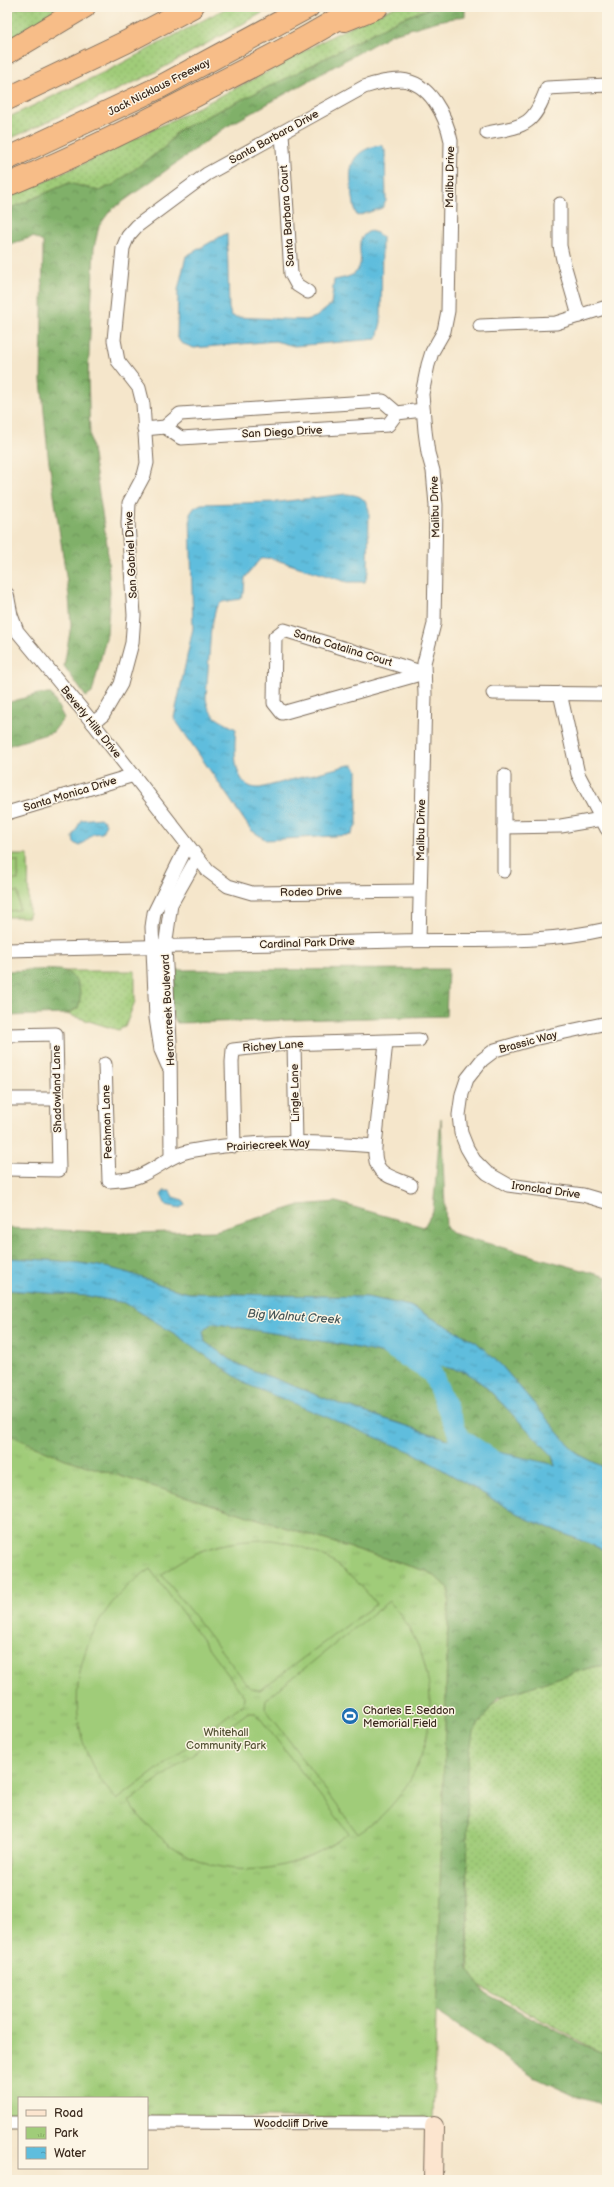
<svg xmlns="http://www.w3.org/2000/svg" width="614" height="2187" viewBox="0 0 614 2187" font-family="'Balsamiq Sans',sans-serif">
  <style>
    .grass { fill: url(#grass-dots); stroke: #6e7b4c }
    .forest { fill: url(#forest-crowns); stroke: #5e6d44 }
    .park { fill: url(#park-tufts); stroke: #6e7b4c }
    .garden { fill: #a0cc79; stroke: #6e7b4c }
    .water { fill: url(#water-ripples); stroke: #4c747e; fill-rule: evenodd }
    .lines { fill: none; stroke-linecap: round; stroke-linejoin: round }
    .river { stroke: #5ebddd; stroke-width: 20 }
    .street-casing { stroke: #7c6c5b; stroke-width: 15 }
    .secondary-casing { stroke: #7c6c5b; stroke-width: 20 }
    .highway-casing { stroke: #7c6c5b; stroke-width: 24 }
    .street { stroke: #fff; stroke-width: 13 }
    .secondary { stroke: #fce5cf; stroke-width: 18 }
    .highway { stroke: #f7bd88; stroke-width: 22 }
    .labels { text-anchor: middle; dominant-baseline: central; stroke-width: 3; stroke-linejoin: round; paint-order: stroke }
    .street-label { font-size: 11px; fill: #3b2a1e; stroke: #fcf5e5 }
    .poi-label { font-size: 11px; fill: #3b2a1e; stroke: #fcf5e5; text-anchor: start }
    .park-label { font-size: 11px; fill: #545235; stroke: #fcf5e5 }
    .water-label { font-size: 12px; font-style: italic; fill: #465657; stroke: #fcf5e5 }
  </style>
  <defs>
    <pattern id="grass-dots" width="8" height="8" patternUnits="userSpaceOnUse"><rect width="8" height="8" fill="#a0cc79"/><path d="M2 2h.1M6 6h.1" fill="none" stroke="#8baf68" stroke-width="1.8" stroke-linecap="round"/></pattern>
    <pattern id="forest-crowns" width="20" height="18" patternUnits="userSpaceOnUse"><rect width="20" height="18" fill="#80b069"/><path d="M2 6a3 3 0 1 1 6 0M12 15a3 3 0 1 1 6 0" fill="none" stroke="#6a8f56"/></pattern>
    <pattern id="park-tufts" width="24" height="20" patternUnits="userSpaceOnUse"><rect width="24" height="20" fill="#a0cc79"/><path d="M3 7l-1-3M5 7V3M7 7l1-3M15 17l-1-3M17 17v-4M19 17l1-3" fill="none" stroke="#8baf68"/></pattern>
    <pattern id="water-ripples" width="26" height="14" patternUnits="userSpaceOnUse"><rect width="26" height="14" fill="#5ebddd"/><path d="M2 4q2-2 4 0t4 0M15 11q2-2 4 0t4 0" fill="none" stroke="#4f9ab3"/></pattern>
  </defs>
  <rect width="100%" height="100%" fill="#fcf5e5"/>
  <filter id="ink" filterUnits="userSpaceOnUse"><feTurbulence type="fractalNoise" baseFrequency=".025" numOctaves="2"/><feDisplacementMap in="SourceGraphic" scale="8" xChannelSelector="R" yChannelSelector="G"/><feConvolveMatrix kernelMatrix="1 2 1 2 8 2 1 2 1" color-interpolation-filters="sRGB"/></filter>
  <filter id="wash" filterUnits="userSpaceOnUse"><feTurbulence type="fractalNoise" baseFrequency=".012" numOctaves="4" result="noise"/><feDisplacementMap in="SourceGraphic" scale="16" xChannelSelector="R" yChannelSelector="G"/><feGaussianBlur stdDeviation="0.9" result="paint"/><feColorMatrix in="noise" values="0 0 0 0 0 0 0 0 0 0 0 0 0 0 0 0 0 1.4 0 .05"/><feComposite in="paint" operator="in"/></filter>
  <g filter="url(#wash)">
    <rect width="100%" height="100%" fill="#f5e6cb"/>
    <g class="grass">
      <polygon points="20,7 66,7 7,44 7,14"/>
      <polygon points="228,7 273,7 150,75 7,140 7,118 113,68"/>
      <path d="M395 7H433L398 20 293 75 179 130 164 148 113 185 99 191 69 183 7 210V198C90 162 171 121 252 80 299 55 345 26 395 7Z"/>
      <polygon points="63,971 135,971 135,1001 125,1027 118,1030 66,1014 78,1008 77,982"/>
      <polygon points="607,1665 607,2056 469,1980 466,1731 505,1694 592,1667"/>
    </g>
    <g class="forest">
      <polygon points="433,7 465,7 465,16 438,21 392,34 226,127 110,211 99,226 94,248 88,377 90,436 107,544 110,592 107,634 92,693 86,697 64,666 71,626 69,596 48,455 41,380 43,242 33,237 7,245 7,210 69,183 99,191 113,185 164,148 179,130 293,75 398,20"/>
      <polygon points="38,694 51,694 64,718 53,732 7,746 7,703"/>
      <polygon points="448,969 446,1016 177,1023 172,1016 170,970"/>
      <path d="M7 971C18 971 56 968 64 971 80 978 83 993 78 1008L66 1014 7 1016Z"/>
      <path d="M441 1118 446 1227 451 1233 607 1277V1469L576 1453 501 1365 476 1342 410 1306 367 1297 189 1293C166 1288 145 1278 122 1271 84 1261 46 1260 7 1258V1228L129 1233 215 1231 300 1205 336 1202 424 1227 433 1211Z"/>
      <polygon points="7,1290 88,1296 125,1303 175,1334 414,1453 525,1518 607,1551 607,1665 592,1667 499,1697 473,1732 467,1770 468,1969 485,1993 580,2043 607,2055 607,2106 575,2096 532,2076 436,2011 449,1588 428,1572 65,1459 7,1434"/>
      <polygon points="212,1323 339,1344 466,1372 485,1386 553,1456 556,1466 463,1444 342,1405 237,1364 205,1342 203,1331"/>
    </g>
    <g class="park">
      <polygon points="7,855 28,855 29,917 7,917"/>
      <polygon points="7,1434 65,1459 428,1572 449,1588 433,2119 147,2117 147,2098 19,2098 19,2116 7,2116"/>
    </g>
    <g class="garden">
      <rect x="7" y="861" width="11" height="19"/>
      <polygon points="7,892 18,892 19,910 7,911"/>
      <path d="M272 1540C319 1548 347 1566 376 1604L260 1690 251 1689 162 1575C195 1547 230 1540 272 1540Z"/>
      <path d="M150 1569 244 1696 243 1704 117 1800C50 1730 72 1619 150 1569Z"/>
      <path d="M389 1601C455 1673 439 1782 358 1834L265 1708 266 1699Z"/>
      <path d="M247 1713H256L349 1833C274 1889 183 1882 129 1802Z"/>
    </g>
    <g class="water">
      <path d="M381 145 385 150 386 201 382 208 357 216 355 211C351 180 340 152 381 145Z"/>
      <path d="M370 231 377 233 382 237 381 322 377 339 294 346 275 341 194 348 181 343 177 337 178 290 186 256 227 233 229 308 231 315 235 317 305 320 316 317 331 305 334 280C340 279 351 277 355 273 369 259 349 241 370 231Z"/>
      <path d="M346 494C359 495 365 497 369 510L368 572 365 582H347L270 558 260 559 245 578 244 593 240 599 222 602 216 608 211 628 206 698C209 718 220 720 236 729 234 748 232 790 260 788L349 765H354L357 770V824L351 835 266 840 251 830 174 718 193 628 190 514 194 508 201 504 279 502Z"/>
      <polygon points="100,818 106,823 102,833 93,834 80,846 74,843 73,837 81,820"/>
      <polygon points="164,1191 170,1191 173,1197 183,1200 185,1205 180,1208 166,1205 161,1195"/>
      <path d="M7 1258C46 1260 85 1261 122 1271 145 1278 166 1288 189 1293L367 1297 410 1306 476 1342 501 1365 576 1453 607 1469V1551L525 1518 414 1453 246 1384 175 1334 125 1303 88 1296 7 1290ZM212 1323 339 1344 466 1372 485 1386 553 1456 556 1465 463 1444 342 1405 237 1364 205 1342 203 1331Z"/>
    </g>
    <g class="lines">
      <polyline class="river" points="389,1346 432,1373 460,1438 495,1461"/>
    </g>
  </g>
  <g filter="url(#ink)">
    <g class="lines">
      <defs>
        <g id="street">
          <polyline points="282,133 291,274 297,285 308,292"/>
          <path d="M487 133C524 126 533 127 547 88L607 85"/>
          <polyline points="560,204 560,246 564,264 579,316"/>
          <polyline points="480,326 556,323 607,307"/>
          <polyline points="165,427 181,438 388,425 397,413"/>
          <polyline points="144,429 165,427 180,414 383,401 397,413 423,410"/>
          <polyline points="7,594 11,615 17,631 93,723 208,871 228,886 252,893 420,891"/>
          <polygon points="284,630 424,673 282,713 274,703 275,637"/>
          <polyline points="493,693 607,694"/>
          <polyline points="560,693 578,774 607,829"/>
          <path d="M93 723 103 715 121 684 132 643 134 615 128 523 129 503 144 475 147 463 143 404 139 388 118 361 114 340 123 248 128 236 137 226 207 174 364 87C376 83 388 80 401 80 430 82 446 116 451 141L448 311 444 331 432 352 428 365 422 394 425 431 428 453 433 471 436 505 434 624 424 663 425 695 419 940"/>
          <polyline points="504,776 504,871"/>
          <polyline points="7,813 134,775"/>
          <polyline points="504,827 561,826 602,819"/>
          <path d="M7 950C137 948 267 944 397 941 467 939 538 945 607 929"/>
          <polyline points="607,1023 533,1039 495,1050 482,1060 467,1079 462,1094 459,1115 461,1133 467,1148 474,1160 487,1173 508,1185 583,1195 607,1202"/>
          <polyline points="7,1035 56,1034 59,1170 7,1169"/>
          <path d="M386 1042 375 1146C373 1176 388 1175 411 1185"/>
          <polyline points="294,1044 296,1143"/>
          <path d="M105 1064 109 1181C119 1180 129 1180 139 1176 157 1169 170 1155 190 1151 250 1140 314 1141 375 1146"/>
          <polyline points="168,1066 161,1050 156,1018 152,927 154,913 187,846"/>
          <polyline points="7,1099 56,1099"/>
          <polyline points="234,1146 232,1062 233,1050 284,1044 419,1040"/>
          <polyline points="171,1156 170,1042 165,947 171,904 197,858"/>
          <polyline points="147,2122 391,2123 425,2123 434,2126"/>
          <polyline points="7,2123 19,2123"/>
        </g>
        <polyline id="secondary" points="433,2180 434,2126"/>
        <g id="highway">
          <polyline points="345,20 377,7"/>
          <polyline points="7,53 84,7"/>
          <polyline points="7,99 126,42 192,7"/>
          <polyline points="7,159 160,87 308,7"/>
          <path d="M7 185C82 154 154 118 225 80 270 57 315 34 357 7"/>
        </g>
      </defs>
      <use href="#street" class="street-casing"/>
      <use href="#secondary" class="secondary-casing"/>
      <use href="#highway" class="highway-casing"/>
      <use href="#street" class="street"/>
      <use href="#secondary" class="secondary"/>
      <use href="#highway" class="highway"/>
    </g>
  </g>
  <defs>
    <symbol id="stadium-disc" viewBox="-11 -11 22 22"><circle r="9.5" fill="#1f6fb2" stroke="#fcf5e5"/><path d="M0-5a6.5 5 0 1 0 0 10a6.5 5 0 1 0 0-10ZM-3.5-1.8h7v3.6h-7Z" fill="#fff"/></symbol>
  </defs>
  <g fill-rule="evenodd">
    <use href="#stadium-disc" x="340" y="1706" width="20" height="20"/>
  </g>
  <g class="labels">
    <g class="street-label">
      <text transform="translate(159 87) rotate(-27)">Jack Nicklaus Freeway</text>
      <text transform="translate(274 137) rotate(-29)">Santa Barbara Drive</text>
      <text transform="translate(450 177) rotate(-89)">Malibu Drive</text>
      <text transform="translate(287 216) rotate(-94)">Santa Barbara Court</text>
      <text transform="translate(282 432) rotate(-3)">San Diego Drive</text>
      <text transform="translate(435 507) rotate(-92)">Malibu Drive</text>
      <text transform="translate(131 555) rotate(-93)">San Gabriel Drive</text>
      <text transform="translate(343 648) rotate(17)">Santa Catalina Court</text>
      <text transform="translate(91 722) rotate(51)">Beverly Hills Drive</text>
      <text transform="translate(70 794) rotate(-17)">Santa Monica Drive</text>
      <text transform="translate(421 830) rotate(-89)">Malibu Drive</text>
      <text transform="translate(311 892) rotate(-1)">Rodeo Drive</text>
      <text transform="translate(307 943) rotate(-2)">Cardinal Park Drive</text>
      <text transform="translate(168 1010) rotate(-93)">Heroncreek Boulevard</text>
      <text transform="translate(528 1042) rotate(-15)">Brassic Way</text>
      <text transform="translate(273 1046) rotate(-4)">Richey Lane</text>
      <text transform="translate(57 1089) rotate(-91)">Shadowland Lane</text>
      <text transform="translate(295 1093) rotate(-91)">Lingle Lane</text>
      <text transform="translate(107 1122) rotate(-92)">Pechman Lane</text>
      <text transform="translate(268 1145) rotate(-3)">Prairiecreek Way</text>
      <text transform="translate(546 1190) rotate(8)">Ironclad Drive</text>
      <text x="291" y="2123">Woodcliff Drive</text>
    </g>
    <g class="poi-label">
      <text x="363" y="1710">Charles E. Seddon<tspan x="363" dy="13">Memorial Field</tspan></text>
    </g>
    <g class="park-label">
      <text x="226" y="1732">Whitehall<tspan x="226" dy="13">Community Park</tspan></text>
    </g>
    <g class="water-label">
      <text transform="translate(294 1317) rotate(4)">Big Walnut Creek</text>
    </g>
  </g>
  <rect width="614" height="2187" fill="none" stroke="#fcf5e5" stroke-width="24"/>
  <rect x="18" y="2097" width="130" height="72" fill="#fcf5e5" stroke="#afa495"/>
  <rect x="26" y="2110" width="20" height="6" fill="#fce5cf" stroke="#afa495"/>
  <text x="54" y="2117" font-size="12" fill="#3b2a1e">Road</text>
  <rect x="26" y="2127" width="20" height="12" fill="url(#park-tufts)" stroke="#afa495"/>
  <text x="54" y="2137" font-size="12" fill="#3b2a1e">Park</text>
  <rect x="26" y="2147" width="20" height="12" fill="url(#water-ripples)" stroke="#afa495"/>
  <text x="54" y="2157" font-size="12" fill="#3b2a1e">Water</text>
</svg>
